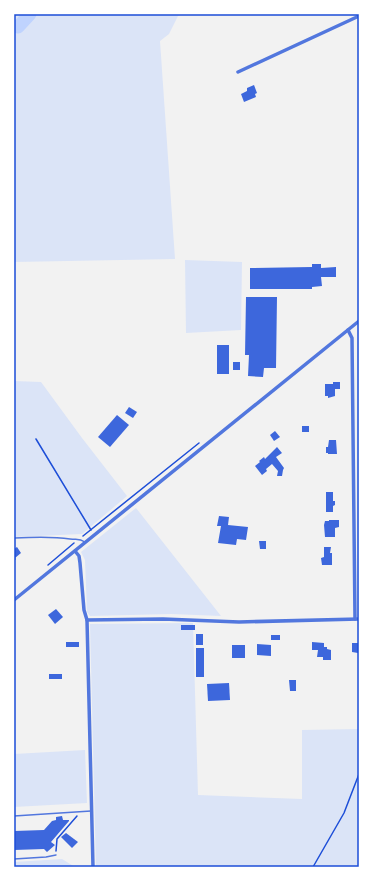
<svg xmlns="http://www.w3.org/2000/svg" width="373" height="881" viewBox="0 0 373 881" font-family="'Roboto Condensed',sans-serif">
  <style>
    .green { fill: #dbe4f7 }
    .lines { fill: none; stroke-linecap: round; stroke-linejoin: round }
    .river { stroke: #bfd3fe; stroke-width: 13 }
    .building { fill: #3d67dc }
    .path { stroke: #1d4ed8; stroke-width: 1.5 }
    .service { stroke: #5277de; stroke-width: 1.5 }
    .minor { stroke: #5277de; stroke-width: 3.5 }
    .neatline { fill: none; stroke: #1d4ed8; stroke-width: 1.5 }
  </style>
  <rect width="100%" height="100%" fill="#f2f2f2"/>
  <g class="green">
    <polygon points="14,14 183,14 178,16 169,34 160,41 175,259 14,262"/>
    <polygon points="185,260 242,262 241,330 186,333"/>
    <polygon points="14,381 41,382 82,438 127,496 82,534 14,537"/>
    <polygon points="136,508 221,616 171,614 90,616 87,612 85,560 81,552"/>
    <polygon points="193,623 198,795 302,799 302,730 359,729 359,867 96,867 90,624"/>
    <polygon points="85,750 87,803 14,807 14,754"/>
    <polygon points="62,859 75,867 14,867 14,862"/>
  </g>
  <g class="lines">
    <polyline class="river" points="14,26 18,27 30,14"/>
  </g>
  <g class="building">
    <polygon points="254,85 257,93 255,94 256,97 244,102 241,94 247,91 247,88"/>
    <polygon points="312,264 321,264 321,268 336,267 336,277 321,277 322,286 312,287 312,289 250,289 250,268 312,267"/>
    <polygon points="246,297 277,297 276,368 264,368 263,377 248,376 249,355 245,355"/>
    <rect x="217" y="345" width="12" height="29"/>
    <rect x="233" y="362" width="7" height="8"/>
    <polygon points="333,382 340,382 340,389 335,389 335,396 328,398 328,396 325,396 325,384 333,384"/>
    <polygon points="129,407 137,412 133,418 125,413"/>
    <polygon points="117,415 129,425 110,447 98,437"/>
    <rect x="302" y="426" width="7" height="6"/>
    <polygon points="275,431 280,437 274,441 270,435"/>
    <polygon points="329,440 336,440 337,454 328,454 328,453 326,453 326,447 328,447"/>
    <polygon points="277,447 282,453 276,457 284,468 283,470 282,476 277,476 278,471 272,464 266,469 267,471 262,475 255,466 260,462 259,461 264,457 265,459"/>
    <polygon points="326,492 333,492 333,501 335,501 335,505 333,506 333,512 326,512"/>
    <polygon points="219,516 229,517 228,525 248,527 246,540 237,539 236,545 218,543 221,526 217,526"/>
    <polygon points="329,520 339,520 339,527 335,528 335,537 325,537 324,525 325,521 329,521"/>
    <polygon points="259,541 266,541 266,549 260,549"/>
    <polygon points="17,547 21,553 15,558 16,559 14,561 14,549"/>
    <polygon points="324,547 331,547 330,553 332,553 332,565 322,565 321,558 324,557"/>
    <polygon points="56,609 63,617 55,624 48,615"/>
    <rect x="181" y="625" width="14" height="5"/>
    <rect x="196" y="634" width="7" height="11"/>
    <rect x="271" y="635" width="9" height="5"/>
    <rect x="66" y="642" width="13" height="5"/>
    <polygon points="312,642 324,643 324,647 327,647 327,649 331,650 331,660 323,660 323,657 317,657 318,650 312,650"/>
    <polygon points="352,643 359,643 358,653 352,652"/>
    <polygon points="257,644 271,645 271,656 257,655"/>
    <rect x="232" y="645" width="13" height="13"/>
    <rect x="196" y="648" width="8" height="29"/>
    <rect x="49" y="674" width="13" height="5"/>
    <polygon points="289,680 296,680 296,691 290,691"/>
    <polygon points="229,683 230,700 208,701 207,684"/>
    <polygon points="62,816 63,820 69,820 69,821 51,842 55,845 47,852 44,849 14,850 14,831 44,830 52,821 56,820 56,817"/>
    <polygon points="66,833 78,842 72,848 61,837"/>
  </g>
  <g class="lines">
    <g class="path">
      <polyline points="36,439 91,530"/>
      <polyline points="83,536 199,443"/>
      <polyline points="48,565 74,543"/>
      <polyline points="56,851 57,839 77,816"/>
      <polyline points="313,867 344,813 359,774"/>
    </g>
    <g class="service">
      <path d="M14 538C33 537 51 536 70 539 77 540 79 538 85 542"/>
      <polyline points="14,816 91,811"/>
      <polyline points="14,859 46,857 56,855"/>
    </g>
    <g class="minor">
      <polyline points="238,72 359,16"/>
      <polyline points="348,330 352,338 355,619"/>
      <polyline points="75,551 79,556 80,563 84,610 87,620 93,867"/>
      <polyline points="14,600 359,321"/>
      <polyline points="87,620 163,619 239,622 359,619"/>
    </g>
  </g>
  <rect width="373" height="881" fill="none" stroke="#ffffff" stroke-width="30"/>
  <rect x="15" y="15" width="343" height="851" class="neatline"/>
</svg>
